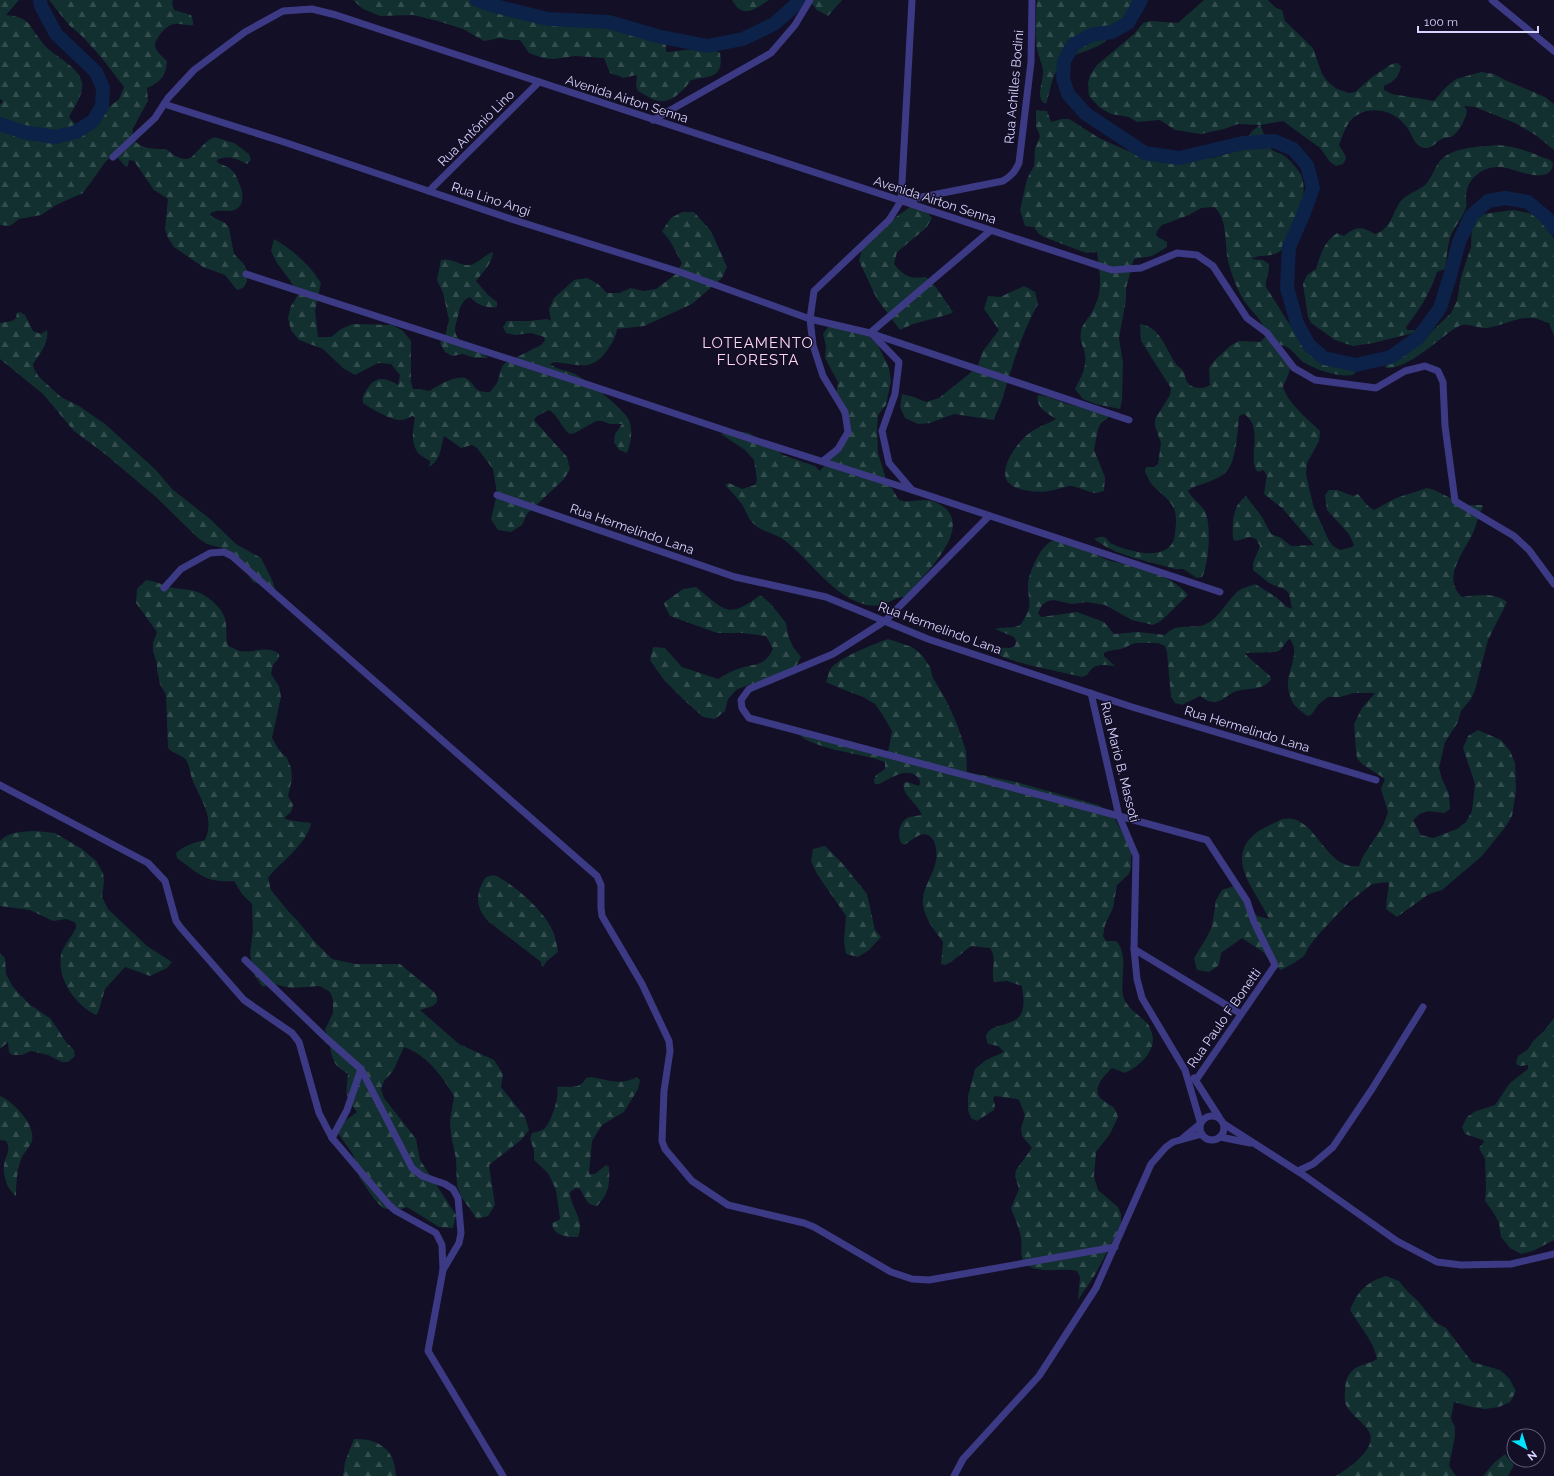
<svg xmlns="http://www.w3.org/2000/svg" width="1554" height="1476" viewBox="0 0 1554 1476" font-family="Raleway,sans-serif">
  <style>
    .forest { fill: url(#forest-firs) }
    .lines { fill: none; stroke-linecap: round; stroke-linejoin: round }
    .river { stroke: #0c2248; stroke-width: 14 }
    .minor { stroke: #3d3a85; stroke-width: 7 }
    .labels { text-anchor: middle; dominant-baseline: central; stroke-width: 3; stroke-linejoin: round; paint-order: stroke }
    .street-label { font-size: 13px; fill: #d9d4ff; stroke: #130f26 }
    .quarter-label { font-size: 15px; letter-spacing: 1px; fill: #ffd6f0; stroke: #130f26 }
  </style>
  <defs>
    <pattern id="forest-firs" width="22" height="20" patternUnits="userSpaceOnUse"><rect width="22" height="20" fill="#12302f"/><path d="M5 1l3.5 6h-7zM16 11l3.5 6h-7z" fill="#344d4e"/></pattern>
  </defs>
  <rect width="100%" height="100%" fill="#130f26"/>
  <g class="forest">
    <path d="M0 0H19L6 15C14 16 23 17 29 24 34 31 39 39 45 46 55 56 80 68 82 83 84 94 74 107 69 117L77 126 99 115 119 99 124 87 101 57 82 36 69 25 49 0H173L172 3 174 10 191 15 193 21V25C186 26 180 23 174 24 167 24 154 40 155 46 156 52 163 57 167 61 166 76 161 82 147 88L148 101 133 128 132 138C140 149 153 149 166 149 195 173 192 148 214 137L234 143 249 154 251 160 247 164C237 159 228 154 217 160L218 163C231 168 234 169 239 183 243 191 246 206 234 210 226 213 217 208 210 214L211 216 225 223 229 228 234 254 243 263 247 271V281L243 288 237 290 225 275 203 267 174 247 168 238 165 229 168 199 154 190 134 161 129 160 128 166 126 167 115 155 106 161 83 193 56 205 41 215 19 219 10 226 0 225V105L3 101 0 99Z"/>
    <path d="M353 0H490L516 10 547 16 582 14 595 17 623 27 647 33 666 45V51L668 52C681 51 710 45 720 53 724 78 711 76 691 80 684 90 672 103 659 101 652 100 644 94 638 91L636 86 637 77 636 75 623 78 619 76 610 73 604 58 575 56 554 59 543 58 529 53 520 40H510L501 38 484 41 463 29 438 21 413 15 380 16 363 9Z"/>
    <path d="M732 0H769C755 9 743 20 732 0Z"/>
    <polygon points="809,0 842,0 828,16 817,10"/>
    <path d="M1037 0H1133C1125 17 1116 37 1098 46 1086 52 1071 54 1062 64 1052 73 1050 92 1046 104 1034 98 1044 82 1043 70 1042 63 1038 56 1037 49 1034 33 1036 17 1037 0Z"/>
    <path d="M1204 0H1268L1276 8 1282 10 1285 21 1313 48 1322 74 1328 82 1337 89 1349 93 1355 92 1372 77 1392 64 1397 63 1401 66C1398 79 1395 80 1384 86V90L1392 94 1434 101 1445 88 1456 79 1481 72 1494 74 1505 80 1545 97 1554 104V150L1537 136 1515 123 1475 107 1464 106 1467 110C1466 117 1461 129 1455 134 1452 138 1448 137 1444 138 1437 140 1433 149 1425 148 1414 147 1412 133 1406 126 1393 109 1367 104 1351 120 1345 127 1342 137 1339 145L1345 155 1346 159 1343 164 1336 166 1330 162 1320 148 1283 121 1260 125C1263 131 1268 145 1272 150 1275 152 1280 153 1283 155 1289 159 1296 167 1300 173 1311 190 1295 244 1277 253 1269 257 1259 254 1251 259L1263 260 1269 264C1270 272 1265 279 1266 287 1281 310 1297 341 1319 356 1331 364 1346 362 1356 372L1353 375C1339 377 1318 371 1305 363 1296 358 1292 346 1280 345 1291 364 1294 365 1283 386 1286 402 1308 419 1320 431L1319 441 1307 463 1306 474 1313 505 1328 539 1333 546 1340 550 1352 547 1354 545 1349 534 1327 510 1325 495 1329 490H1337L1353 496 1358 494 1368 506 1374 510 1396 498 1427 488 1434 490 1465 505H1482L1483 507C1478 515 1477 524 1473 533 1464 552 1441 578 1462 597 1476 595 1495 592 1507 602L1488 640 1475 690 1471 699 1461 711 1458 722 1445 742 1439 768 1442 779 1449 794 1450 809 1444 813C1429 811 1425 808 1413 820L1421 835 1433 838 1457 829 1466 822 1472 811 1475 784 1463 748 1468 736 1478 730 1501 740 1510 751 1515 763 1516 790 1512 816 1506 826 1482 856 1442 890 1429 894 1397 917 1386 909 1387 897 1389 885 1388 882 1372 884 1348 903 1319 934 1310 945 1304 956 1294 963 1281 970 1271 962 1263 952 1242 938 1221 953 1219 965 1209 972 1197 970 1194 958 1207 937 1212 926 1216 900 1222 890 1234 886 1257 916 1269 919C1257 891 1223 859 1256 833 1261 829 1266 827 1272 824 1275 823 1279 820 1283 819 1316 812 1324 871 1359 866L1363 856 1383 826 1388 812 1381 789 1385 779 1362 764 1357 758 1356 751 1354 724 1362 708 1375 693H1354L1340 697H1328L1319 704 1311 715 1307 716C1303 712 1296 708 1293 703 1290 697 1287 688 1288 682 1289 667 1300 653 1290 639L1288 640 1280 650 1276 652 1245 653 1248 657 1270 676 1271 679C1263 692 1246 687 1234 692 1228 695 1221 702 1214 702 1208 702 1205 699 1200 696L1182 705 1175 703 1171 697 1167 652 1165 646 1158 643H1135L1121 649 1108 651 1104 653V656L1115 666C1101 665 1095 662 1087 675L1082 677C1054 670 1011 664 987 649L988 647 1010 648 1015 646 1016 641 1014 637 995 629C1004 626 1015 630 1021 624 1023 622 1024 618 1026 616 1033 601 1027 597 1028 583 1030 570 1042 541 1057 539 1077 537 1092 556 1111 561 1135 566 1171 574 1188 595L1161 621 1153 625 1132 620 1105 605 1087 602 1072 604 1054 600 1048 601 1042 605 1038 613 1041 617 1077 612 1104 622 1114 634 1138 632 1165 635C1177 621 1194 631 1208 623 1218 618 1229 599 1238 591 1242 588 1250 586 1255 584L1276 597 1287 607 1292 609 1289 594 1286 590 1269 583 1253 570V563L1260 546 1256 539 1250 537 1236 541 1233 539C1232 523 1232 506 1246 496L1262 517 1271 534 1281 538 1291 546 1314 545 1282 508 1264 494 1267 475 1263 470 1258 472C1246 460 1265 427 1244 414L1239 416C1238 429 1236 462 1227 471 1222 477 1215 479 1208 482 1202 485 1192 486 1188 491 1192 498 1199 503 1204 510 1212 521 1209 565 1202 577L1197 578 1183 569H1175C1148 561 1116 556 1094 539 1097 538 1101 536 1103 537 1107 537 1108 542 1112 544 1130 552 1173 564 1175 533 1176 526 1177 516 1174 509 1169 497 1157 492 1150 482 1148 478 1146 474 1145 471L1146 467H1154L1158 464 1161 443 1155 426V419L1170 395 1171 388 1141 341 1140 324C1160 326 1166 350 1176 364 1178 367 1181 368 1183 371 1185 373 1185 377 1186 380 1190 389 1202 390 1210 385L1209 368 1215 360 1230 346 1239 341 1260 342 1266 336C1263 319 1254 315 1245 302 1239 293 1233 279 1230 268 1223 249 1230 221 1214 207L1201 208 1189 215 1162 225 1157 231 1156 236 1167 242V247L1152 256 1134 259 1126 288V300L1119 338 1123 363 1122 400 1120 409 1095 404 1083 399 1075 389C1081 378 1087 367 1085 354 1083 343 1079 343 1081 331 1082 324 1089 318 1092 312 1104 290 1100 276 1097 252L1086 253 1044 237 1038 233 1034 227 1025 226 1020 210 1027 179 1034 166 1035 149 1040 136 1036 126V110L1047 111 1051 122 1062 119H1069L1099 138 1128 151 1144 156 1169 160 1212 158 1233 152 1244 144 1252 131 1260 125 1238 124 1224 129 1201 134 1175 130 1160 120 1137 122 1129 117 1111 114 1099 107 1089 96 1088 83 1090 75 1097 65 1135 33 1143 23 1151 21 1178 23Z"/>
    <path d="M1497 145C1516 146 1533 153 1550 160L1553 163C1552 187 1515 169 1502 167 1496 167 1490 167 1484 170 1473 176 1467 183 1466 196 1466 200 1467 205 1466 208 1462 219 1453 228 1450 238 1447 248 1447 259 1445 269L1437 272C1430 293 1420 309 1406 327L1407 330H1416L1413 333 1373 343 1353 346 1335 340 1311 323 1308 317 1303 284 1307 275 1316 269C1320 255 1324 242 1337 233L1344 236C1356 226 1361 226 1375 234 1391 229 1392 214 1400 202 1406 194 1418 191 1425 185 1432 178 1434 168 1440 161 1451 147 1480 147 1497 145Z"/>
    <path d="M910 207H923L932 218 926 228 897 252 894 264C905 277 910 279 926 277L935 286 953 312 950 314 913 324 900 330 877 299 859 261 862 249 889 222Z"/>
    <path d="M1513 210 1529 213 1537 217 1554 238V336L1549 323C1543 321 1537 318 1531 318 1516 317 1502 326 1487 328 1476 329 1468 321 1457 327 1439 338 1409 369 1386 368L1385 366 1388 361 1399 352 1425 338 1451 313 1457 301 1461 277 1471 247 1472 225 1476 219 1484 214Z"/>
    <path d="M682 212H694L711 231 727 267 722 278 692 304 644 326 617 329C616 337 611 345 606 352 591 372 577 364 554 362L550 364C557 370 566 370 575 374 587 380 624 409 629 420 633 431 631 443 627 453L619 450 614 442 615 434 622 424H610L602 421H596L575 433 570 434C560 427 560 417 549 410L537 416 534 420 567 457 570 469 564 479 527 514 522 525 511 532 498 530 491 519 497 494 493 469 477 448 472 445 461 448 444 436C441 447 440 463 428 467L430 464V461C426 459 422 456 419 454 410 444 413 428 415 417L412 416C409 418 405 420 400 420 391 420 371 409 363 403 362 396 364 394 368 388 376 375 387 378 398 385L400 375 391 364 378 363 355 375 343 368 323 349 299 340 291 330 288 318 291 306 298 295 292 283 277 263 271 251 274 239C293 250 309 264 321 283L315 311 318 337H331L341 329 353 324 392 325 403 331 411 341V382L413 389H420L429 391C437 386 458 373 467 379 477 386 472 392 490 392L497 383 502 367 505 363 541 345 545 340 544 337 531 333 515 335 506 333 503 327 507 321H529L547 319 551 321 549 309 554 298 574 280 587 278 598 284 607 293H619L631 288 643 291 656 289 676 274 682 263 670 241 662 231 671 218Z"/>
    <path d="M493 252C492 264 483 272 476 281L488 295 497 302V307C488 309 477 305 470 297 464 299 460 306 459 312 458 317 456 322 455 328 454 345 479 348 488 358H475L463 354 452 356 445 352 440 343 446 333 449 320 443 293 437 280 441 260C451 257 460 266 470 265 479 263 484 255 493 252Z"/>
    <path d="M1024 286 1035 292 1038 304C1021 334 1012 367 1002 400 1000 407 996 412 994 420L954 414 930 423 918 424 905 418 900 407 902 394 914 397 926 402 939 398 969 374 978 365 983 351 999 330 984 309 988 296 1000 297Z"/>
    <path d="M20 312 25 315 33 331 41 334 47 330C49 344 40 353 33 364L34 369 39 377 61 397 79 406 105 424 156 470 172 489 210 519 236 544 261 558 273 582 275 590 267 586 253 582 243 567 231 554 222 548 207 544 198 538 156 497 105 454 74 431 43 394 0 359V323L12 321 16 318 17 313Z"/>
    <path d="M830 324 867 335 878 345 889 368 891 381 886 405 878 415 877 428 878 453 886 479 899 500C910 504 924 497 935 502 982 522 923 576 905 597 892 596 887 609 867 605 831 596 812 561 784 540 775 533 761 532 754 524 748 519 746 510 741 503 736 497 731 491 725 485L729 483 742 489 755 485 757 480 754 460 745 450 721 434 736 431 749 433 772 446 783 455 815 466 820 471 835 453 849 430 838 407 836 394 838 382 825 358 826 346 823 334Z"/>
    <path d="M1038 395C1049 396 1058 401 1068 404 1082 408 1095 408 1108 416V418L1101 423 1098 429 1094 450 1105 477 1104 491C1102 491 1098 493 1095 493 1086 492 1079 486 1069 486 1063 487 1059 489 1054 490 1043 493 1027 492 1017 488 991 479 1014 446 1027 435 1035 428 1047 424 1056 419 1047 413 1035 407 1038 395Z"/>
    <path d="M146 580C154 581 161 584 169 587 177 589 186 589 194 591 204 593 220 605 224 616 228 625 225 636 228 646 232 647 236 650 240 651 253 654 267 644 279 654V658L273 665 271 674 279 686 281 697 272 738 279 750 287 758 291 768 292 779 288 796 293 805 291 812 284 818C288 821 304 822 311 823 307 845 281 861 268 878L271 890 288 911 297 920 314 941 332 959 356 964H400L434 992 437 997V1002L433 1006 420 1010 459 1044 494 1060 503 1074 501 1087 525 1117 529 1130 520 1141 489 1165 495 1205 488 1216 477 1219 462 1198 457 1186 456 1159 451 1135 450 1121 454 1096C442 1076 427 1055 404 1047L393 1071 384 1081 381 1089 384 1098 416 1139 420 1160 456 1215 453 1228 439 1227 407 1207 396 1211 383 1208 374 1199 359 1177 357 1164 352 1153 337 1132 345 1121 357 1112C344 1095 346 1094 348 1074 343 1070 336 1067 334 1061 329 1051 331 1040 325 1030L333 1013V1000L330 992 320 986 291 988 270 983 264 987 261 985 254 974 250 954 253 930 252 904 242 894 234 881C205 883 199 874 177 858L176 853C185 845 193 843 205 840 215 817 201 801 193 781 190 775 190 766 186 760 181 754 173 754 168 748L166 695 160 684 157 670V664L153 651V643L157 632 136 603 137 589Z"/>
    <path d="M696 587C724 609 727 621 760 595L770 603 786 623 788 635 793 647 801 657 795 668 775 682 748 685 736 690 728 699 725 711 715 719 703 717 684 700 664 680 650 660 653 647 665 648 682 667 718 679C725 675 733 670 741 668 758 663 763 667 773 649L766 636 742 633H717L670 616 664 604 665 602 683 589Z"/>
    <path d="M888 639 912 647 922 655 930 667 933 678 946 700 957 724 966 751 967 772 1016 782 1098 805 1111 812 1125 837 1131 852V868L1129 874 1117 885 1113 908 1105 925 1103 936 1106 941H1116C1129 954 1120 978 1123 995 1126 1008 1138 1014 1147 1023 1149 1025 1150 1028 1151 1031 1159 1049 1140 1066 1125 1073L1112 1068C1106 1074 1093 1086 1099 1096 1102 1101 1110 1104 1114 1108 1116 1111 1117 1114 1118 1117L1110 1134 1096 1152 1094 1177 1098 1190 1118 1207 1121 1214V1222L1117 1233 1096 1273 1078 1300 1080 1277 1077 1271C1064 1268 1049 1272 1037 1269 1016 1264 1023 1252 1021 1237 1019 1227 1014 1217 1011 1208L1019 1189 1015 1176 1016 1170 1032 1148 1022 1136 1021 1128 1025 1115 1019 1100 1017 1099 995 1096 993 1099 995 1105 994 1110 977 1121 971 1118 968 1110V1096L975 1069 986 1060 1004 1052 998 1046 988 1044C979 1023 1009 1028 1019 1017 1026 1008 1023 996 1022 986L1007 981 994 982C990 969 998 960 990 948L971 946 951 962 945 965 941 964 943 942C935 931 925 919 923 905 921 889 933 876 936 861 938 851 935 830 920 835 915 837 909 842 904 845L901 843C897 834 899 822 909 817 913 816 918 816 922 815 917 802 901 795 904 783L907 782 919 786C921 781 920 779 915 775 904 768 890 779 879 784H875L874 780 876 775 885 769V762C862 753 815 750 798 734L888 753 892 731 882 714 875 704 863 697 837 687 826 682C828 678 828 673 830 670 835 659 876 643 888 639Z"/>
    <path d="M35 831 55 833 82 849 96 861 103 873 104 881 102 897 108 909 147 946 172 962 167 968 150 976 125 967 105 989 98 1013 96 1015C75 1005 57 979 61 955 63 946 72 936 76 928V924L74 922 66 919 53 921 30 910 0 906V841C9 831 23 832 35 831Z"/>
    <polygon points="825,846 843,864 867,894 875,930 881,937 869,950 858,957 846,954 844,942 846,916 817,874 811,861 813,849"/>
    <path d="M494 875C514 884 547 913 554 934 556 940 557 946 558 952L547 961 543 967 541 965V962L489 922C475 908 475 893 486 877Z"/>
    <polygon points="0,953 5,958 6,974 13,987 29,1004 51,1019 66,1042 74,1050 75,1056 68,1062 62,1062 48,1055 31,1051 22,1055 12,1055 9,1052 8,1042 0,1049"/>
    <polygon points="1554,1018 1554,1240 1533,1251 1521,1254 1510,1248 1501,1237 1499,1223 1493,1212 1485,1201 1486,1188 1485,1159 1479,1148 1484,1142 1483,1140 1465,1134 1462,1127 1467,1117 1476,1111 1495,1105 1510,1083 1528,1069 1528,1065 1521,1066 1517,1065 1516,1062 1518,1056 1528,1049 1533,1041 1544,1031"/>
    <path d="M591 1077C609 1080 619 1086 637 1077L640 1080 638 1089 624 1112 602 1125 592 1141 589 1174H595L606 1165 609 1167C610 1184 609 1194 597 1206 587 1206 585 1197 580 1189L576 1188 570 1192C570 1208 586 1220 578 1237 569 1237 553 1237 552 1223L559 1220 560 1218 556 1190 548 1173 534 1160V1150L530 1139 532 1133C536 1132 541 1131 544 1129 551 1124 560 1095 557 1087 570 1086 580 1090 586 1078Z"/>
    <path d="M0 1096C13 1101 36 1125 32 1141 30 1146 25 1152 22 1157 17 1168 16 1185 16 1196 7 1189 3 1177 4 1165 5 1157 12 1149 6 1141L0 1140Z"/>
    <path d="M1386 1276 1399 1281 1408 1292 1417 1300 1435 1322 1446 1328 1472 1362 1500 1370 1509 1378 1516 1391 1510 1402 1499 1407 1485 1409 1472 1407 1454 1402 1451 1418 1455 1428V1436L1449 1466 1456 1476H1336C1348 1468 1380 1448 1368 1430 1362 1421 1351 1415 1346 1405 1344 1401 1345 1394 1345 1390 1345 1383 1347 1375 1353 1370 1359 1364 1370 1364 1377 1359 1375 1343 1358 1324 1350 1310 1358 1291 1366 1282 1386 1276Z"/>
    <path d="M354 1439C379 1438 395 1450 396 1476H343L345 1462Z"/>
    <polygon points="1505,1454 1514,1465 1508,1476 1483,1476 1494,1463"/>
  </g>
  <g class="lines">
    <g class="river">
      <polyline points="477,0 491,5 548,19 609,22 657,36 707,46 743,39 774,24 801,0"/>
      <polyline points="1141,0 1128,23 1112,32 1091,35 1073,45 1064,61 1063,78 1068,94 1086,114 1145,153 1179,158 1243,143 1274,141 1293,149 1307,165 1313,188 1304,213 1289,247 1287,288 1297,323 1309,345 1324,358 1356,365 1391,357 1419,337 1440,308 1450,276 1459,242 1471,216 1488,201 1505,198 1528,202 1547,218 1554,228"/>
      <polyline points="0,124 23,132 55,137 76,132 93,121 102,106 103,88 96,72 56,34 41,6 40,0"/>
    </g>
    <g class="minor">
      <polyline points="1492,0 1554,51"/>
      <polyline points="164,104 287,143 511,219 680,272 810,319 870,333 1129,420"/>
      <polyline points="653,120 771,53 795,25 810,0"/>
      <polyline points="113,157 155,118 168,98 194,70 245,32 283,11 312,9 336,15 430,46 1112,270 1141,268 1177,253 1197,255 1213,266 1247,318 1267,333 1294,368 1315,380 1376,388 1405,371 1425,366 1438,371 1443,382 1445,426 1455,501 1514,536 1529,550 1554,584"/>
      <polyline points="429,191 539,82"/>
      <path d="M902 201 1003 181C1011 176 1015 172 1019 163L1031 62 1032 0"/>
      <polyline points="246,274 583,383 751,439 912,490"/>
      <polyline points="870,333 990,231"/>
      <polyline points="872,334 899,362 895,394 882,431 889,463 912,490 1220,592"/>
      <polyline points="823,461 838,449 848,432 845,412 823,376 813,345 810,319 814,291 889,220 901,201 912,0"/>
      <polyline points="497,495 735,577 826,597 928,639 1132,707 1376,780"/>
      <polyline points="989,516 885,621 833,654 749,689 741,700 742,708 749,718 1119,816 1207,840 1247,901 1254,922 1275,965 1196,1080"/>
      <polyline points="164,588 181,569 210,553 224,552 232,556 597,876 601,885 601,908 602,916 642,984 669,1041 670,1051 664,1091 662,1141 665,1149 692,1181 728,1205 804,1223 814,1227 891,1272 912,1279 929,1280 1115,1247"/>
      <polyline points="1091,693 1119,816 1136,856 1134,949 1241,1014"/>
      <polyline points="0,785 148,863 165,881 176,921 181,928 244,1000 292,1033 299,1042 319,1113 332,1138 389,1205 396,1211 436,1233 442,1245 443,1270 428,1351 503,1476"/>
      <polyline points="1134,949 1137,979 1142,998 1185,1070 1200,1121"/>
      <polyline points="245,960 328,1040 361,1069 412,1168 422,1176 445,1184 453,1189 458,1198 461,1233 459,1243 443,1270"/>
      <polyline points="1194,1078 1219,1117"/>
      <circle cx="1212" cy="1128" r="12"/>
      <polyline points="1224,1124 1302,1174 1397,1241 1437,1262 1461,1265 1511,1264 1554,1254"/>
      <polyline points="1220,1137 1250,1143"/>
      <polyline points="332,1138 347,1110 361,1069"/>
      <polyline points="1183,1138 1200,1124"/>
      <polyline points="1298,1171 1313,1164 1333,1147 1372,1089 1423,1007"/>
      <polyline points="954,1476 963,1459 1039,1376 1096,1288 1151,1164 1166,1147 1173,1142 1202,1134"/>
    </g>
  </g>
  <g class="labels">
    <g class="street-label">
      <text transform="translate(1014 87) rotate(-85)">Rua Achilles Bodini</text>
      <text transform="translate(627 99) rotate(18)">Avenida Airton Senna</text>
      <text transform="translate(476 128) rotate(-45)">Rua Antônio Lino</text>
      <text transform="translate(491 199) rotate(18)">Rua Lino Angi</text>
      <text transform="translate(935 200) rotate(18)">Avenida Airton Senna</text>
      <text transform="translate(632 529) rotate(19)">Rua Hermelindo Lana</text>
      <text transform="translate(940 628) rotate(20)">Rua Hermelindo Lana</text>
      <text transform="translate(1247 729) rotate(17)">Rua Hermelindo Lana</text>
      <text transform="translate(1120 762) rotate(76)">Rua Mario B. Massoti</text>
      <text transform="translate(1224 1018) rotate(-55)">Rua Paulo F Bonetti</text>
    </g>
    <g class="quarter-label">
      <text x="758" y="343">LOTEAMENTO<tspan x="758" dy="17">FLORESTA</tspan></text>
    </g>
  </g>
  <g transform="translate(1526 1448) rotate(141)"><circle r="19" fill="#130f26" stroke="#625e7d"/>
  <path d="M0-3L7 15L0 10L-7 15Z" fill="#00e5ff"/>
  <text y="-6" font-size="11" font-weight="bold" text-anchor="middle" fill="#d9d4ff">N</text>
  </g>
  <path d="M1418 26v6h120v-6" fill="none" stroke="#d9d4ff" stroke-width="2"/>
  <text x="1424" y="26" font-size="12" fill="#d9d4ff" stroke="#130f26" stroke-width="3" paint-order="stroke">100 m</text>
</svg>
